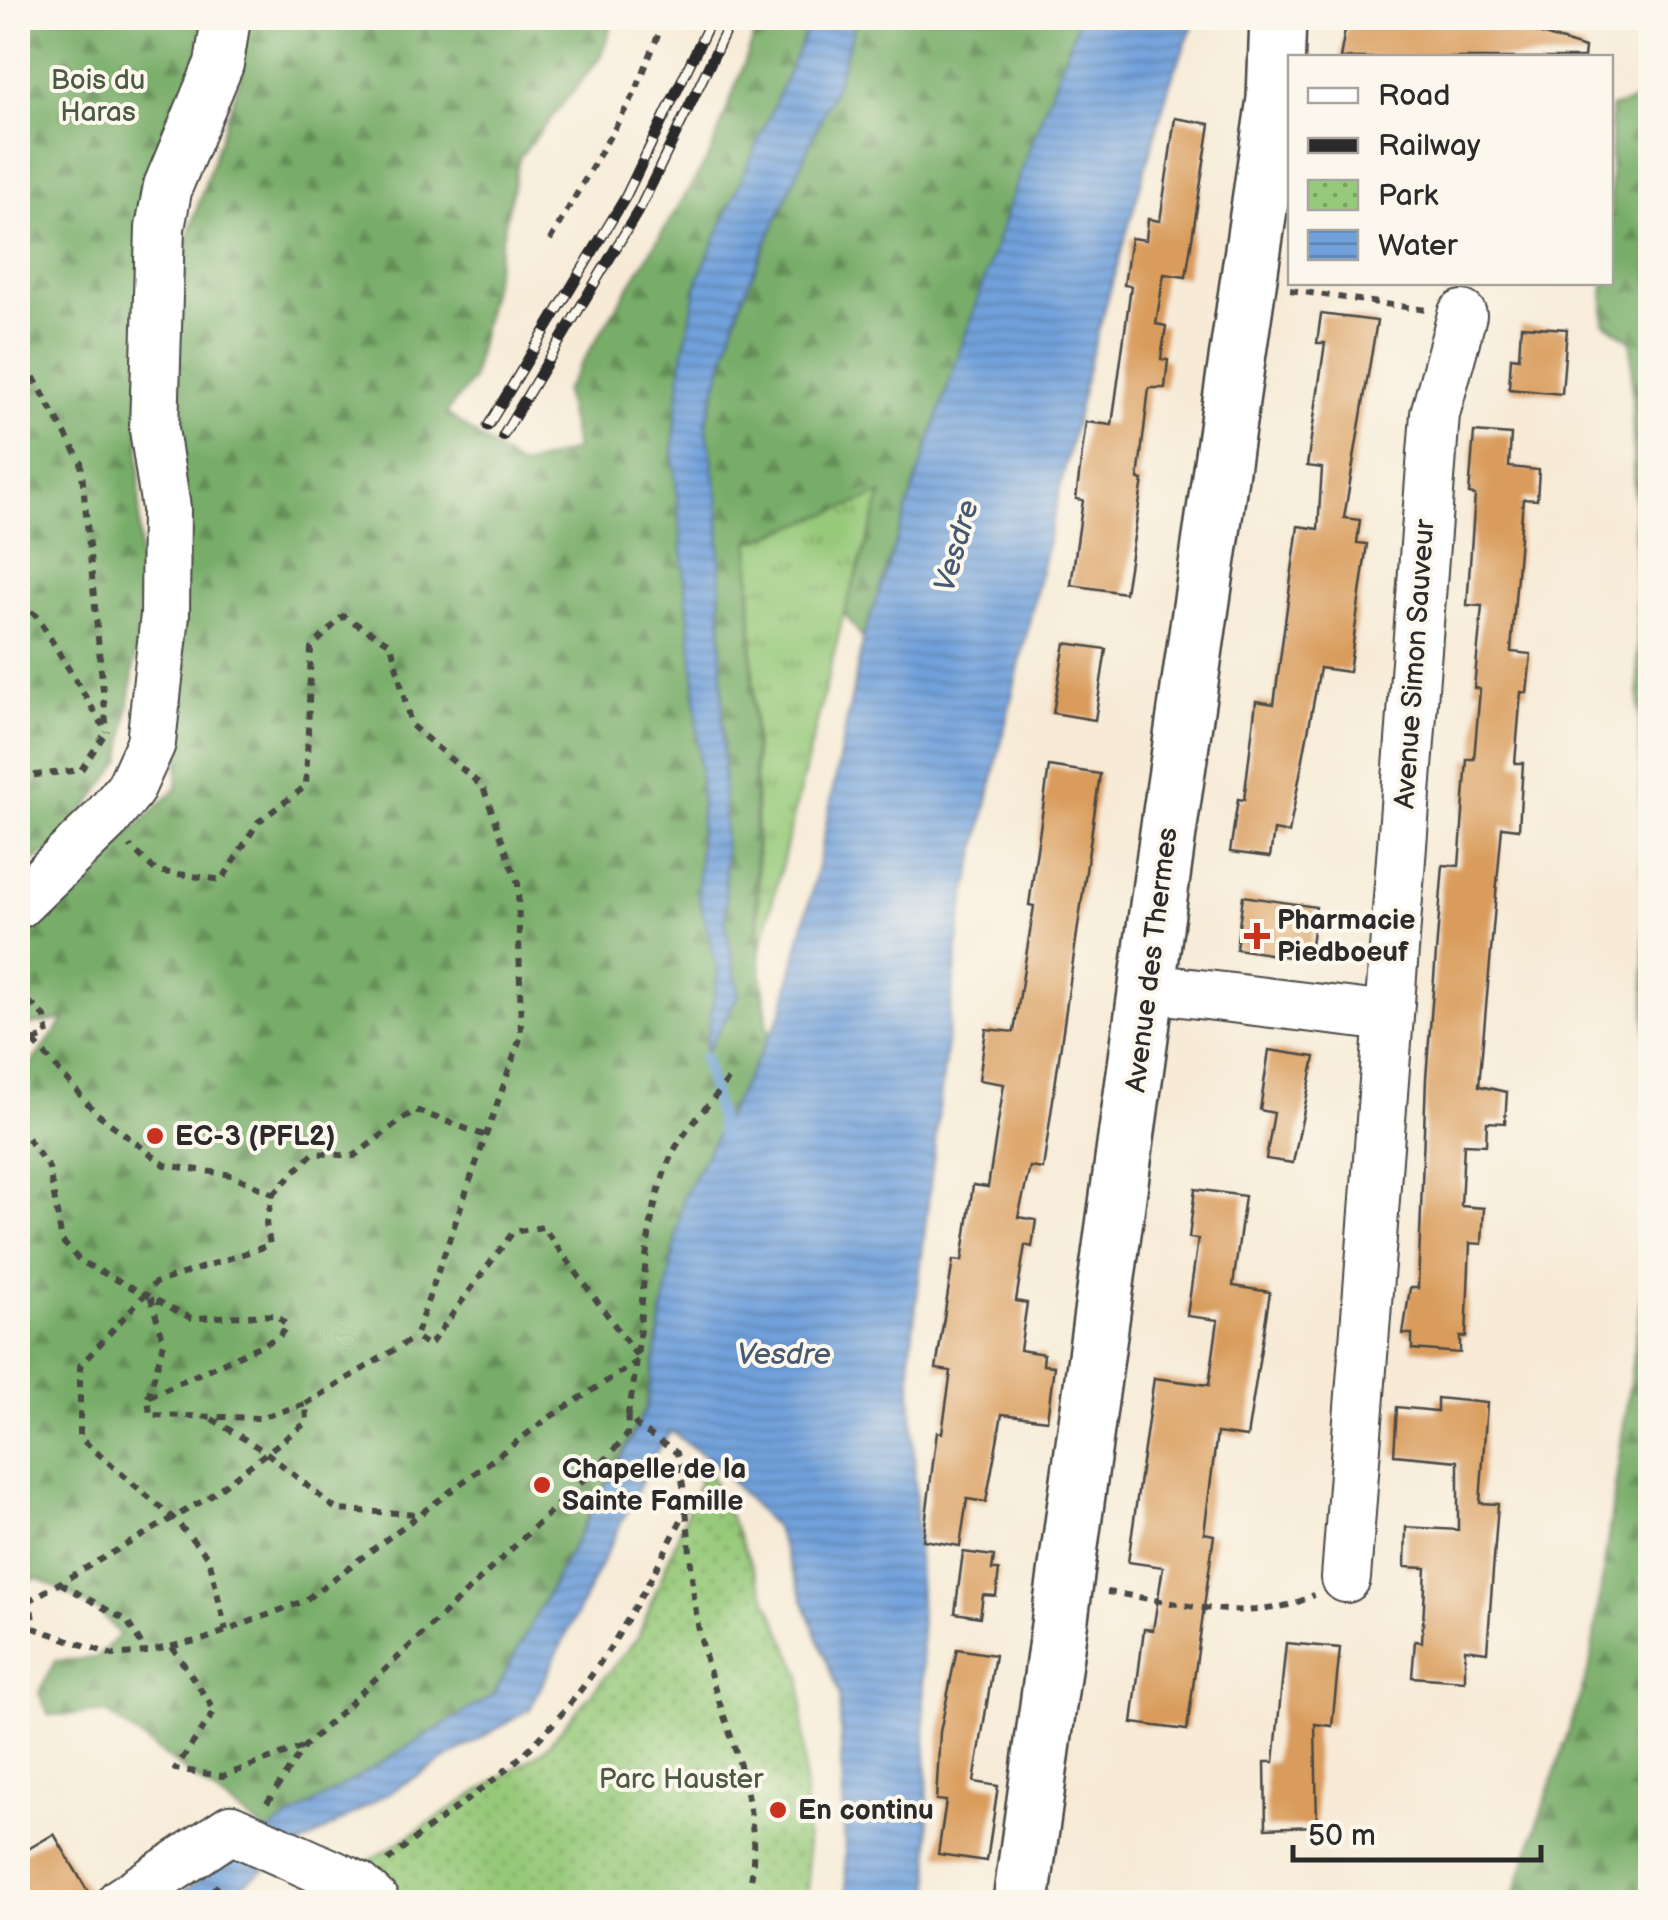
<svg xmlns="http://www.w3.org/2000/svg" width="1668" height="1920" viewBox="0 0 1668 1920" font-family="'Balsamiq Sans',sans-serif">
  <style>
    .grass { fill: url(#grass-tufts); stroke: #607a52; stroke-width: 2.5 }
    .forest { fill: url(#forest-firs); stroke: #526c4a; stroke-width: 2.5 }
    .park { fill: url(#park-dots); stroke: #607a52; stroke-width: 2.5 }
    .water { fill: url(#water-rules); stroke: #4e6683; stroke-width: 2.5 }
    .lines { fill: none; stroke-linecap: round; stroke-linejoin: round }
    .stream { stroke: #71a1db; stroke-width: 10 }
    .building { fill: #d99c5c }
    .minor-casing { stroke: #4a4845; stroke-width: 52 }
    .major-casing { stroke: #4a4845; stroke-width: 60 }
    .path { stroke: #4a4845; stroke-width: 6; stroke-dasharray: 8 8; stroke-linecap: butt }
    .minor { stroke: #fff; stroke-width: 48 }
    .major { stroke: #fff; stroke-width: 55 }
    .rail-casing { stroke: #2b2b2b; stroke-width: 11 }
    .rail { stroke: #fbf7ec; stroke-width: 8; stroke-dasharray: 22; stroke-linecap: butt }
    .poi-dot { fill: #c8321e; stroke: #fbf7ec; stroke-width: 4 }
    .labels { text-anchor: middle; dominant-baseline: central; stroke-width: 8; stroke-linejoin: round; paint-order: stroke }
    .park-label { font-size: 28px; fill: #4b5a42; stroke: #fbf7ec }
    .street-label { font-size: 28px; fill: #2b2b2b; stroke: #fbf7ec }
    .poi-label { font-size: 28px; font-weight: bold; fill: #2b2b2b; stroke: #fbf7ec; text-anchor: start }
    .water-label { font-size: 30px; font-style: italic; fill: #475a71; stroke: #fbf7ec }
  </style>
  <defs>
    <pattern id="grass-tufts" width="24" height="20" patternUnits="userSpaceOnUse" patternTransform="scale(2.5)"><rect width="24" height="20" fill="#96c979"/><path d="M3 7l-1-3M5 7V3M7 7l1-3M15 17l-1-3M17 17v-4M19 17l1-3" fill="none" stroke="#7ba363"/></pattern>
    <pattern id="forest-firs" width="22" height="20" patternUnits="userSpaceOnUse" patternTransform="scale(2.5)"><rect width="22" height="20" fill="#78ad69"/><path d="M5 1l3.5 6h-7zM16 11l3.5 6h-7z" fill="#638d57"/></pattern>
    <pattern id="park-dots" width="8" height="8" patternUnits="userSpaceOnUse" patternTransform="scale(2.5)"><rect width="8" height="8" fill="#96c979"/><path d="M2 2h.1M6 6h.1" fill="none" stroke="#7ba363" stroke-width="1.8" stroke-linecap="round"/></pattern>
    <pattern id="water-rules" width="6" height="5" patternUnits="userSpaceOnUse" patternTransform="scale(2.5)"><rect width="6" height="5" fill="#71a1db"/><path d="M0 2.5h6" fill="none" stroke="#5d83b2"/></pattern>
  </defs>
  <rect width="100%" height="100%" fill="#fbf7ec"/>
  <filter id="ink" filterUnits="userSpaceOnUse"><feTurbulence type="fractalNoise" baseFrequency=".01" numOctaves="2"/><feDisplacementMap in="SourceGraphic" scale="20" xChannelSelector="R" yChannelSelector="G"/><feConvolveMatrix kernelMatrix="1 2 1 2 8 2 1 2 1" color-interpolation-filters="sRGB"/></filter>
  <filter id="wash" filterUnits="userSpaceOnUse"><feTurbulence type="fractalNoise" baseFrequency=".0048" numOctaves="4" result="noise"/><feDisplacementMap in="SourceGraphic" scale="40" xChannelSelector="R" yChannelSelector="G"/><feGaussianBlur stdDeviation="2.25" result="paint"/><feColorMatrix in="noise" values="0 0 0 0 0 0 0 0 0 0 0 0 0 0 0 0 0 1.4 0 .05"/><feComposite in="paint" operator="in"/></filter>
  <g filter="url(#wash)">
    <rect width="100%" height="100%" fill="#f7ebd7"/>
    <polygon class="grass" points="883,493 844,613 760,952 750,542"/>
    <g class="forest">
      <polygon points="18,18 203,18 195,74 140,294 139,625 122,760 61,842 18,872"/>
      <polygon points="245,18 614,18 602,55 519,158 472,380 446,413 520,467 576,450 564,392 710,155 761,18 812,18 682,360 673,451 695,684 701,801 698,893 718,972 705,1053 739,994 726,923 719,502 706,423 741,301 836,84 857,18 1079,18 1019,176 863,639 844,613 882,494 750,542 757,934 769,1036 683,1198 646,1408 493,1695 267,1832 107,1713 49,1715 39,1693 55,1661 96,1658 120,1635 101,1613 38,1578 18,1584 18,1081 65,1019 18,1027 18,940 177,788 180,684 170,289 242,73"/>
      <polygon points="1650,96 1650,1210 1631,341 1604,322 1604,283 1610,282 1611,108"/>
      <polygon points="1650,1238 1650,1902 1512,1902 1590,1666"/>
    </g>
    <polygon class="park" points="706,1464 801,1675 809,1902 305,1902 544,1750 638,1637"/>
    <g class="water">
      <polygon points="812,18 857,18 836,84 741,301 706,423 719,502 726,923 739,994 704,1057 718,972 698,893 701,801 695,684 673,451 682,360 698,279"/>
      <polygon points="1079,18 1196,18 1170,83 1089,363 962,913 910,1357 932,1902 847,1902 839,1693 776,1529 716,1465 671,1431 656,1452 530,1709 288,1853 218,1902 168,1902 267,1832 493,1695 632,1437 646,1408 683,1198 782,1012 818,866 863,639 1019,176"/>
    </g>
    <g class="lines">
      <polyline class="stream" points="704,1057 723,1139"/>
    </g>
    <g id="blocks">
      <g class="building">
        <polygon points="1347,18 1524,18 1523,28 1585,48 1584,58 1340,58"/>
        <polygon points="1175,118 1210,124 1186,277 1164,274 1156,324 1166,326 1161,359 1168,360 1165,388 1149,388 1138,479 1143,480 1125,593 1071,585 1083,500 1076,499 1086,422 1112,425 1131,286 1124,285 1131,238 1146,240 1148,219 1160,221"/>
        <polygon points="1321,314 1377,321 1344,518 1360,520 1357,543 1367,544 1349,672 1320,668 1289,833 1274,830 1270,857 1230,852 1238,799 1244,800 1256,701 1274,704 1298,526 1318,529 1322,468 1307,466 1325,343 1317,343"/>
        <polygon points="1521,326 1567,329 1562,394 1509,389 1511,357 1519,358"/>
        <polygon points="1474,432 1511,435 1509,467 1539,470 1537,500 1523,499 1511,652 1531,654 1527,693 1521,692 1515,763 1523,763 1519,829 1502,827 1479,1086 1507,1092 1505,1123 1487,1122 1486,1145 1464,1144 1461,1206 1484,1208 1482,1244 1470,1243 1466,1337 1460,1337 1460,1353 1412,1349 1412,1334 1403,1334 1410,1288 1418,1288 1426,1078 1443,865 1459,866 1467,759 1474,759 1480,689 1474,688 1482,606 1467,605 1475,495 1469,494"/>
        <polygon points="1065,643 1106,649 1095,720 1053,713"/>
        <polygon points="1049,766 1100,774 1043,1169 1030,1167 1018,1217 1036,1220 1032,1247 1025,1245 1016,1301 1027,1303 1020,1350 1044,1354 1043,1365 1054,1366 1047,1420 1002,1414 986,1502 967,1499 960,1546 923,1540 937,1432 942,1433 951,1371 936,1369 953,1260 962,1261 973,1185 988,1187 1004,1084 979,1080 986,1029 1014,1032 1034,906 1029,905"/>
        <polygon points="1243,896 1316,907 1309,960 1236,949"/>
        <polygon points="1269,1050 1315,1057 1293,1163 1266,1159 1274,1113 1260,1110"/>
        <polygon points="1195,1189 1245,1196 1233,1286 1270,1292 1247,1437 1217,1433 1204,1533 1214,1535 1187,1730 1132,1723 1144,1629 1153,1630 1163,1567 1128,1562 1154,1378 1209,1385 1218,1320 1187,1316 1198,1239 1189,1238"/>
        <polygon points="1437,1398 1487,1403 1480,1503 1498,1504 1487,1652 1465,1649 1465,1681 1412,1677 1415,1641 1422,1642 1426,1568 1405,1567 1406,1527 1458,1530 1458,1461 1394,1455 1397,1407 1437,1411"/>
        <polygon points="963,1552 994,1556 992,1570 999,1570 996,1596 983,1595 980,1617 955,1613"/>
        <polygon points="1286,1643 1340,1648 1332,1726 1315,1724 1317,1826 1266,1828 1265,1762 1274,1762"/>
        <polygon points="957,1649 995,1655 974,1782 998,1786 987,1861 938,1854 946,1801 936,1800 940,1732"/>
        <polygon points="54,1834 94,1902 18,1902 18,1855"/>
      </g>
    </g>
  </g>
  <g filter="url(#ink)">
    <use href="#blocks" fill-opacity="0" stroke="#4a4845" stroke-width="2.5"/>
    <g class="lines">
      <defs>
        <g id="minor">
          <polyline points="18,904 104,821 130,789 151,743 165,615 166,508 154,429 160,228 168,186 219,64 226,18"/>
          <polyline points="1149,988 1388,1017"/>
          <polyline points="1346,1578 1435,414 1462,315"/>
          <polyline points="121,1902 231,1829 358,1886 375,1902"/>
        </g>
        <polyline id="major" points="1021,1902 1168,833 1275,99 1278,18"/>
      </defs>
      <use href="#minor" class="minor-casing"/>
      <use href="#major" class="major-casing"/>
      <g class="path">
        <polyline points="550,240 635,93 665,18"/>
        <polyline points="18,267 28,367 81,462 107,732"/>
        <polyline points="1290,290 1426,310"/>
        <polyline points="18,603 37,616 103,726"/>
        <polyline points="18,777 81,770 106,732"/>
        <polyline points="18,991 45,1017 48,1036 18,1046"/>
        <polyline points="34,1042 95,1112 165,1165 232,1175 273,1194 266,1223 270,1245 155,1283 80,1366 80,1438 173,1518 209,1558 226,1631"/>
        <path d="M728 1080C710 1105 680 1133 669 1161 636 1240 647 1331 628 1413L637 1426 677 1453C689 1506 689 1560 696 1613 711 1714 773 1795 747 1902"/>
        <polyline points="18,1125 49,1168 62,1241 80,1261 191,1318 276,1315 287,1325 279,1337 148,1397 150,1415 259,1418 306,1404 307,1422 206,1499 30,1600 34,1628 113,1655 146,1652 205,1639 304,1601 547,1419 640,1360 543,1227 513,1232 429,1346 415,1337 521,1036 518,884 483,787 411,725 391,644 343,616 311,648 306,786 258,822 222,880 156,871 130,846"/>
        <polyline points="273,1194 313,1153 354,1156 415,1110 486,1136"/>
        <polyline points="148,1397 164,1343 150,1295"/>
        <polyline points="306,1404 415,1337"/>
        <polyline points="212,1419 267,1453 337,1510 419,1514"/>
        <polyline points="60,1583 127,1621 146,1652"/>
        <path d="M1107 1592C1173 1601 1253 1627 1314 1595"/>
        <polyline points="18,1619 33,1627"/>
        <polyline points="172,1647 215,1711 175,1769 223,1776 303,1747"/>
        <polyline points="267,1803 304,1747 607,1458 627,1435 628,1414"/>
        <path d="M388 1861C423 1830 461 1806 497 1777 584 1708 637 1608 686 1510"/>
        <polyline points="214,1885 225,1902"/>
      </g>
      <use href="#minor" class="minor"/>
      <use href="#major" class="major"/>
      <defs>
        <g id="rail">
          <polyline points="488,426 625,198 712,18"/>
          <polyline points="503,436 641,206 732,18"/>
        </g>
      </defs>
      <use href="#rail" class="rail-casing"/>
      <use href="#rail" class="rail"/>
    </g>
  </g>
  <g class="poi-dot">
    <path d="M1252 921h10v10h10v10h-10v10h-10v-10h-10v-10h10z"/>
    <circle cx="155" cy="1136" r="10"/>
    <circle cx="542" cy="1485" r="10"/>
    <circle cx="778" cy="1810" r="10"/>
  </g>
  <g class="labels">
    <g class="park-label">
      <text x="98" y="80">Bois du<tspan x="98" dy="32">Haras</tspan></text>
      <text x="681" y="1779">Parc Hauster</text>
    </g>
    <g class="street-label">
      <text transform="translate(1415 664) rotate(-86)">Avenue Simon Sauveur</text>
      <text transform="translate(1152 960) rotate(-83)">Avenue des Thermes</text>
    </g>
    <g class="poi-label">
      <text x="1277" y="920">Pharmacie<tspan x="1277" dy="32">Piedboeuf</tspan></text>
      <text x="175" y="1136">EC-3 (PFL2)</text>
      <text x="562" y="1469">Chapelle de la<tspan x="562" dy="32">Sainte Famille</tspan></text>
      <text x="798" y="1810">En continu</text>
    </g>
    <g class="water-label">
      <text transform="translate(957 546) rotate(-74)">Vesdre</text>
      <text x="784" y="1355">Vesdre</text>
    </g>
  </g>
  <rect width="1668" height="1920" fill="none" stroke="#fbf7ec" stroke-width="60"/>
  <rect x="1288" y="55" width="325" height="230" fill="#fbf7ec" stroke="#a8a59f" stroke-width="2.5"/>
  <rect x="1308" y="88" width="50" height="15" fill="#ffffff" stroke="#a8a59f" stroke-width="2.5"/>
  <text x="1378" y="105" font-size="30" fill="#2b2b2b">Road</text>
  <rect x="1308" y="138" width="50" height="15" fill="#2b2b2b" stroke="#a8a59f" stroke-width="2.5"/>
  <text x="1378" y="155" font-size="30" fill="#2b2b2b">Railway</text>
  <rect x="1308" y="180" width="50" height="30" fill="url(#park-dots)" stroke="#a8a59f" stroke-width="2.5"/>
  <text x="1378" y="205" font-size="30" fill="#2b2b2b">Park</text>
  <rect x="1308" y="230" width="50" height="30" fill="url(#water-rules)" stroke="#a8a59f" stroke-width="2.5"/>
  <text x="1378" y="255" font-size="30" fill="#2b2b2b">Water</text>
  <path d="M1293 1845v15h248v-15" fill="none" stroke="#2b2b2b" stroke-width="5"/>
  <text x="1308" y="1845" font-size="30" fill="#2b2b2b" stroke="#fbf7ec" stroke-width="8" paint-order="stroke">50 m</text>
</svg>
